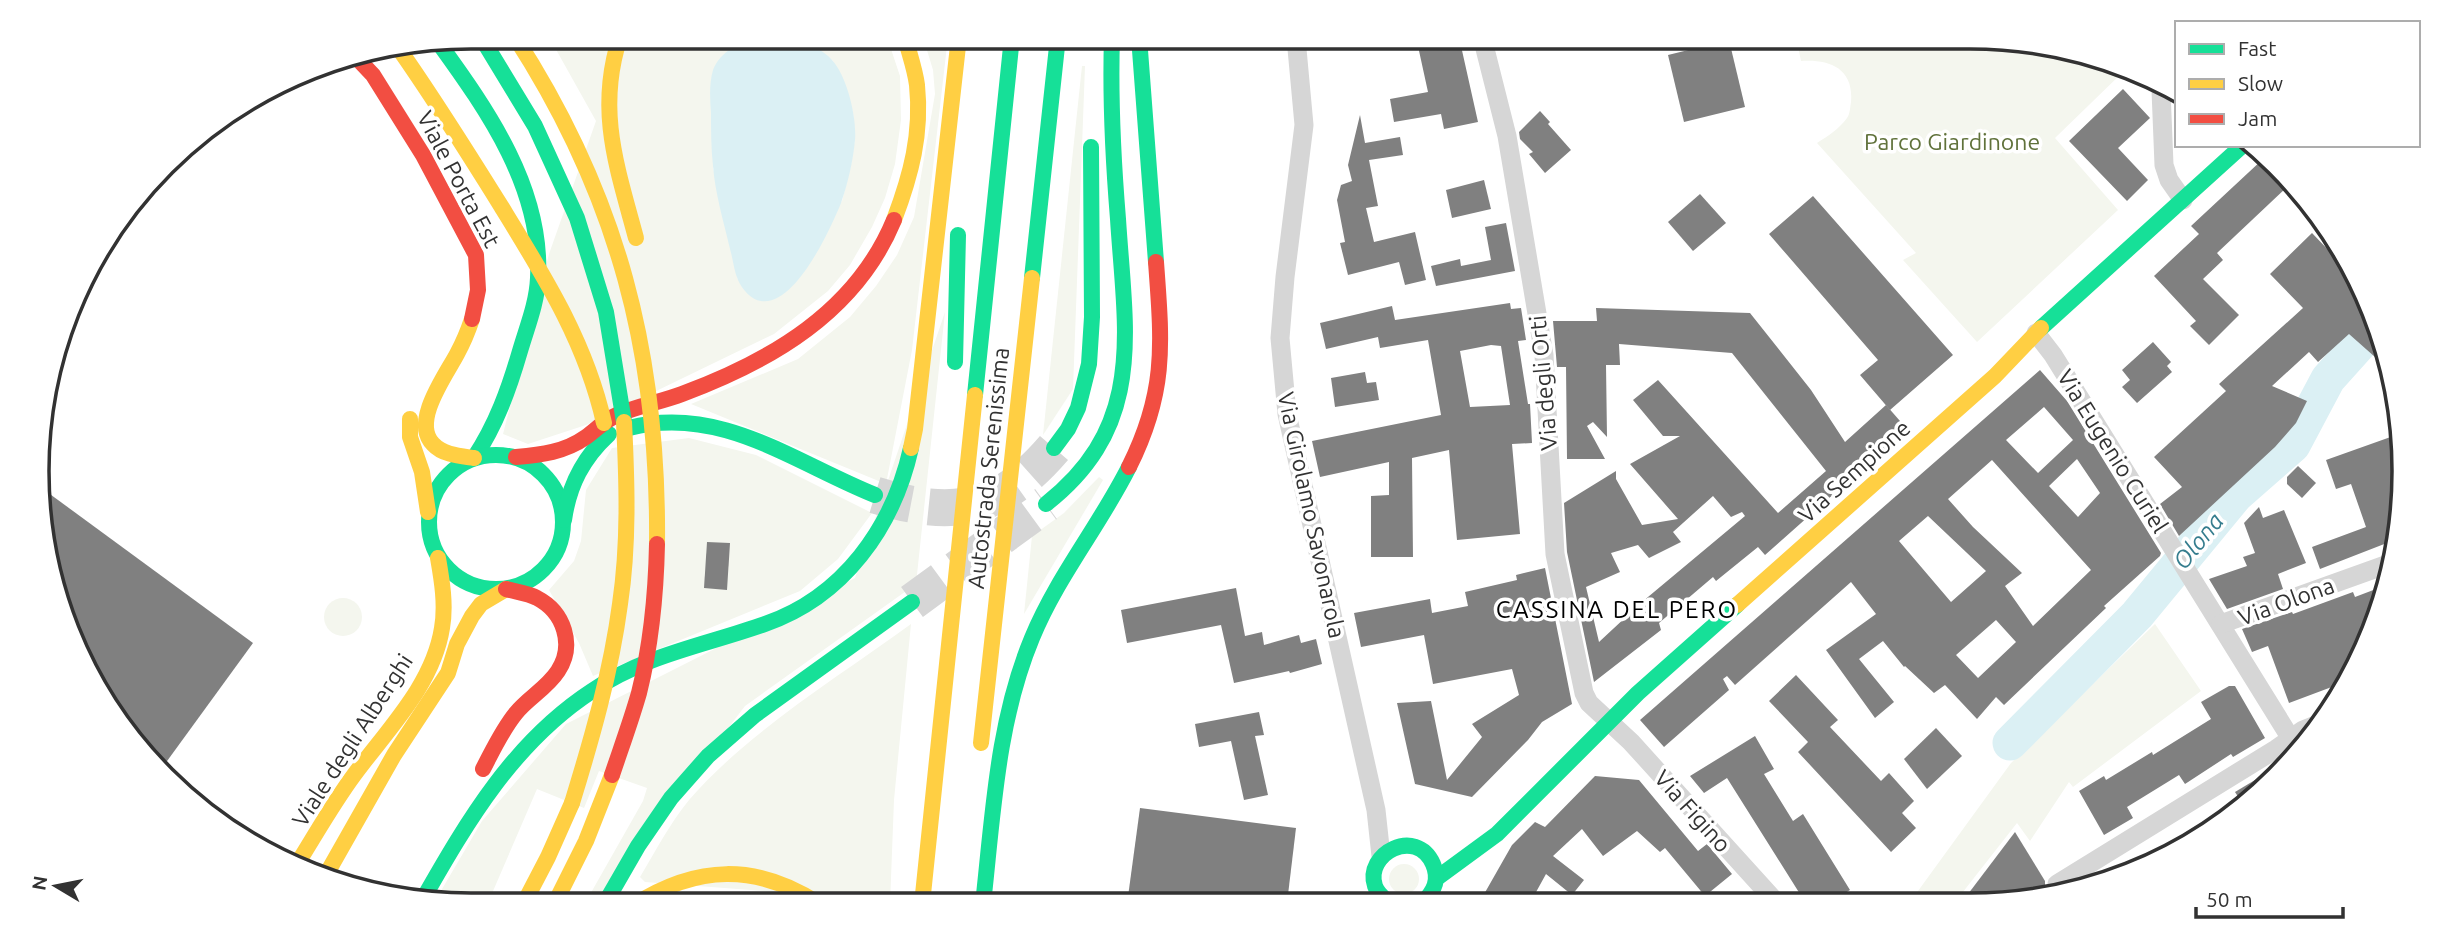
<svg xmlns="http://www.w3.org/2000/svg" width="2441" height="942" viewBox="0 0 2441 942" font-family="Ubuntu,sans-serif">
  <style>
    .green { fill: #f4f6ee }
    .water { fill: #dbf0f4 }
    .lines { fill: none; stroke-linecap: round; stroke-linejoin: round }
    .river { stroke: #dbf0f4; stroke-width: 35 }
    .building { fill: #808080; fill-rule: evenodd }
    .highway-tunnel { stroke: #d6d6d6; stroke-width: 37; stroke-dasharray: 37 18; stroke-linecap: butt }
    .street { stroke: #d6d6d6; stroke-width: 19 }
    .fast { stroke: #16e098; stroke-width: 16 }
    .slow { stroke: #ffcf43; stroke-width: 16 }
    .jam { stroke: #f24e42; stroke-width: 16 }
    .fast-bridge { stroke: #16e098; stroke-width: 16 }
    .slow-bridge { stroke: #ffcf43; stroke-width: 16 }
    .jam-bridge { stroke: #f24e42; stroke-width: 16 }
    .labels { text-anchor: middle; dominant-baseline: central; stroke-width: 7; stroke-linejoin: round; paint-order: stroke }
    .park-label { font-size: 23px; fill: #60723b; stroke: #fff }
    .street-label { font-size: 23px; fill: #323232; stroke: #fff }
    .water-label { font-size: 24px; font-style: italic; fill: #357d8e; stroke: #fff }
    .neighbourhood-label { font-size: 24px; letter-spacing: 2px; fill: #000; stroke: #fff }
    .rim { fill: none; stroke: #323232; stroke-width: 3.5 }
  </style>
  <rect width="100%" height="100%" fill="#fff"/>
  <g class="green">
    <polygon points="549,37 758,37 732,47 713,168 738,280 842,201 851,165 855,138 853,112 833,61 818,49 789,37 885,37 891,49 900,76 901,120 895,164 885,198 872,227 850,265 828,291 774,334 586,425 528,444 503,434 549,254 596,121"/>
    <polygon points="923,37 948,37 912,350 886,484 691,404 798,359 850,317 876,286 897,255 914,217 935,94 933,70"/>
    <path d="M1796 37H1970L2083 52 2123 72 2055 138 2118 210 1977 342 1903 260 1916 253 1817 143C1828 136 1839 129 1847 118 1850 114 1850 108 1851 102 1854 68 1829 59 1801 61Z"/>
    <polygon points="1082,66 1085,66 1073,389 1043,435"/>
    <polygon points="945,312 916,584 745,706 593,905 584,905 643,801 647,788 599,771 584,808 537,789 487,905 435,901 482,821 566,724 855,578"/>
    <polygon points="689,438 756,455 872,513 838,559 800,591 593,676 579,643 549,590 574,561 581,541 586,490 612,448"/>
    <polygon points="1099,477 1103,480 1024,614 1032,536 1064,513"/>
    <circle cx="343" cy="617" r="19"/>
    <path d="M911 624 894 800 890 904H835L828 896 645 882 640 877C655 852 670 823 689 800 749 731 837 678 911 624Z"/>
    <polygon points="2155,624 2201,691 2073,787 2069,782 2030,841 2017,823 1959,897 1958,902 1910,902 2011,763"/>
    <circle cx="1404" cy="879" r="15"/>
  </g>
  <path class="water" d="M758 37C770 37 785 34 795 38 808 42 823 50 832 60 847 76 857 118 855 140 853 161 848 183 841 203 831 228 795 307 761 301 751 300 742 289 738 280 734 271 733 259 730 249 724 223 715 193 713 166 711 148 711 130 711 113 710 99 709 84 713 70 720 52 740 41 758 37Z"/>
  <g class="lines">
    <polyline class="river" points="2010,743 2137,615 2236,495 2293,445 2328,379 2372,330"/>
  </g>
  <g class="building">
    <polygon points="1416,37 1459,37 1478,122 1444,129 1441,114 1394,122 1390,99 1428,92"/>
    <polygon points="1729,40 1745,107 1684,122 1668,55"/>
    <polygon points="2123,89 2150,118 2118,148 2148,180 2127,201 2069,141"/>
    <polygon points="1540,111 1550,122 1548,124 1571,150 1545,173 1529,154 1533,152 1520,139 1519,132"/>
    <polygon points="1360,115 1365,143 1400,137 1403,155 1369,160 1378,206 1366,208 1374,242 1415,232 1426,280 1405,285 1399,262 1348,275 1340,243 1345,242 1337,200 1341,185 1352,181 1348,165"/>
    <polygon points="2263,159 2287,187 2217,253 2223,260 2203,279 2239,315 2209,345 2190,326 2196,321 2154,276 2199,234 2191,226"/>
    <polygon points="1484,180 1491,209 1452,218 1446,190"/>
    <polygon points="1700,194 1726,223 1693,251 1668,222"/>
    <polygon points="1813,196 1953,355 1890,410 1860,375 1878,360 1769,234"/>
    <polygon points="1506,223 1515,271 1436,286 1431,266 1460,259 1461,266 1491,260 1485,227"/>
    <polygon points="2312,233 2354,277 2384,365 2349,334 2318,362 2309,352 2272,386 2307,401 2296,423 2275,447 2179,536 2160,504 2182,487 2154,457 2226,391 2219,384 2303,308 2270,274"/>
    <path d="M1510 303 1511 309 1521 308 1526 340 1518 341 1528 404H1530L1532 443 1512 444 1520 534 1457 540 1449 450 1412 458 1413 557H1371V496L1389 495V462L1320 477 1312 441 1441 415 1428 340 1380 348 1378 337 1326 349 1320 323 1392 306 1395 320ZM1491 345 1501 346 1510 405 1470 407 1460 351Z"/>
    <path d="M1596 308 1750 313 1811 390 1845 442 1886 405 1907 429 1765 555 1758 547 1716 581 1713 577 1659 623 1661 630 1594 682 1567 552 1564 503 1616 471V479L1642 525 1678 519 1630 464 1680 436H1663L1633 400 1658 380 1778 513 1826 471 1732 353 1619 344 1620 365H1606L1607 437 1593 422 1587 426 1605 459H1567L1566 367H1557L1553 321H1597ZM1713 496 1731 517 1742 512 1745 516 1642 602 1599 642 1586 587 1620 572 1611 553 1638 545 1649 558 1681 542 1673 532Z"/>
    <polygon points="2153,342 2171,362 2167,366 2172,372 2137,403 2122,387 2130,380 2122,370"/>
    <path d="M2040 370 2067 401 2161 553 2160 556 2104 606 2106 608 2004 705 1996 697 1977 719 1945 685 1934 693 1905 666 1904 667 1883 641 1859 659 1894 702 1875 718 1826 650 1876 614 1851 582 1735 685 1727 676 1723 679 1729 690 1664 747 1640 720ZM2044 407 2073 440 2038 473 2006 440ZM2077 459 2100 493 2078 517 2049 486ZM1992 460 2091 570 2033 626 2005 586 2022 573 1973 527 1948 499ZM1928 516 1986 571 1951 602 1899 541ZM1996 620 2016 642 1978 678 1956 655Z"/>
    <polygon points="1365,372 1367,383 1376,382 1379,400 1335,407 1331,378"/>
    <polygon points="2399,434 2392,541 2320,569 2312,547 2366,527 2351,484 2336,489 2326,460"/>
    <polygon points="2298,466 2316,483 2302,498 2287,484 2287,477"/>
    <polygon points="43,489 253,643 162,768 110,712 45,556"/>
    <polygon points="2259,507 2263,518 2284,510 2306,563 2278,574 2283,589 2227,609 2209,579 2247,566 2243,557 2255,553 2244,523"/>
    <polygon points="707,542 730,543 727,590 704,588"/>
    <polygon points="1545,568 1572,704 1542,722 1528,740 1472,797 1415,784 1397,703 1431,701 1447,780 1482,737 1472,724 1519,695 1512,669 1433,684 1424,635 1361,647 1354,613 1430,599 1432,613 1468,606 1465,592 1517,580 1516,575"/>
    <polygon points="1236,588 1245,636 1262,632 1264,645 1299,635 1301,643 1316,639 1322,664 1290,673 1289,671 1234,683 1221,625 1127,643 1121,610"/>
    <polygon points="2376,589 2381,602 2345,682 2289,703 2268,646 2252,652 2242,629 2292,612 2293,614 2353,592 2355,597"/>
    <polygon points="1796,675 1838,720 1830,727 1881,781 1889,773 1914,801 1902,813 1916,828 1891,852 1798,752 1808,742 1769,701"/>
    <polygon points="2229,686 2235,686 2265,738 2233,757 2231,754 2185,784 2179,775 2127,807 2133,818 2104,835 2079,791 2104,776 2106,780 2152,752 2153,755 2211,719 2201,702"/>
    <polygon points="1259,712 1264,735 1255,736 1268,795 1244,800 1231,741 1199,747 1195,724"/>
    <polygon points="1936,728 1962,756 1927,789 1904,759"/>
    <polygon points="1755,736 1774,769 1764,774 1793,821 1803,814 1850,890 1830,902 1805,902 1727,778 1704,793 1690,776"/>
    <polygon points="2280,765 2283,767 2257,797 2244,806 2235,792"/>
    <polygon points="1595,776 1639,780 1698,851 1707,844 1732,874 1705,896 1665,848 1660,852 1637,831 1603,856 1582,829 1553,856 1584,880 1572,895 1546,874 1530,903 1479,903 1512,845 1535,822 1545,827"/>
    <polygon points="1140,808 1296,828 1287,903 1127,904"/>
    <polygon points="2015,832 2045,881 2045,886 2022,901 1962,902"/>
  </g>
  <g class="lines">
    <g class="highway-tunnel">
      <path d="M875 495C953 519 999 512 1054 448"/>
      <polyline points="912,602 1046,504"/>
    </g>
    <g class="street">
      <polyline points="1482,37 1507,136 1544,355 1555,554 1584,693 1589,703 1631,742 1776,902"/>
      <polyline points="1297,49 1304,125 1285,277 1280,338 1287,414 1376,810 1381,856"/>
      <polyline points="2161,90 2164,165 2169,180 2183,200"/>
      <polyline points="2036,333 2053,355 2298,750"/>
      <polyline points="2221,624 2391,563"/>
      <polyline points="2057,884 2276,749 2303,730 2323,722"/>
    </g>
    <g class="fast">
      <polyline points="1139,37 1156,262"/>
      <path d="M438 42C488 111 543 189 538 278 537 303 527 327 520 351 509 389 496 425 474 458"/>
      <polyline points="1032,278 1058,37"/>
      <polyline points="2041,328 2243,145"/>
      <polyline points="955,362 958,235"/>
      <polyline points="975,395 1012,37"/>
      <path d="M629 428C720 404 795 463 875 495"/>
      <polyline points="1054,448 1068,429 1078,408 1089,364 1092,317 1091,147"/>
      <circle cx="496" cy="522" r="67"/>
      <path d="M1046 504C1147 425 1125 331 1118 219 1113 158 1110 98 1112 37"/>
      <path d="M564 520C569 485 583 458 609 434"/>
      <polyline points="1437,878 1497,834 1638,693 1737,605"/>
      <path d="M423 899C468 820 514 742 592 691 645 655 706 645 765 624 843 597 893 528 911 448"/>
      <path d="M1389 903C1384 898 1377 893 1375 886 1364 854 1416 826 1433 864 1440 880 1434 892 1422 903"/>
      <path d="M983 904C993 815 997 722 1032 638 1057 577 1100 525 1129 467"/>
      <polyline points="604,905 638,846 671,798 708,756 755,715 912,602"/>
    </g>
    <g class="slow">
      <path d="M894 220C911 175 922 134 917 85 915 69 909 53 905 37"/>
      <path d="M472 319C468 331 463 343 457 354 446 375 411 422 433 444 443 455 460 456 474 458"/>
      <polyline points="410,419 410,437 422,472 428,512"/>
      <polyline points="911,448 915,429 959,37"/>
      <polyline points="1737,605 1995,376 2041,328"/>
      <polyline points="981,743 1032,278"/>
      <path d="M299 861C317 832 334 802 354 775 387 730 433 685 442 628 446 605 442 581 438 558"/>
      <polyline points="326,875 394,755 448,673 457,644 472,616 481,604 506,589"/>
      <polyline points="922,904 975,395"/>
      <polyline points="523,905 548,857 572,803"/>
      <polyline points="554,905 586,841 612,775"/>
      <path d="M634 905C697 865 756 863 819 904"/>
    </g>
    <g class="jam">
      <polyline points="355,56 373,75 423,155 476,255 478,290 472,319"/>
      <path d="M516 457C541 455 565 452 586 437 597 429 605 420 617 415 637 406 661 402 682 394 771 361 856 312 894 220"/>
      <path d="M1129 467C1167 391 1162 344 1156 262"/>
      <path d="M483 769C493 750 502 730 516 713 528 698 547 688 558 671 575 645 564 612 537 598 528 593 516 592 506 589"/>
    </g>
    <polyline class="fast-bridge" points="481,37 535,126 577,218 606,312 624,422"/>
    <g class="slow-bridge">
      <path d="M515 37C618 196 659 355 657 544"/>
      <path d="M620 37C596 110 617 167 636 238"/>
      <path d="M399 49C435 100 468 153 501 206 544 276 586 342 604 423"/>
      <path d="M572 803C592 738 611 672 620 604 629 544 627 483 624 422"/>
    </g>
    <path class="jam-bridge" d="M612 775C621 748 631 721 639 693 651 645 656 594 657 544"/>
  </g>
  <g class="labels">
    <g class="park-label">
      <text x="1952" y="141">Parco Giardinone</text>
    </g>
    <g class="street-label">
      <text transform="translate(459 179) rotate(62)">Viale Porta Est</text>
      <text transform="translate(1543 383) rotate(-95)">Via degli Orti</text>
      <text transform="translate(2113 451) rotate(58)">Via Eugenio Curiel</text>
      <text transform="translate(988 468) rotate(-84)">Autostrada Serenissima</text>
      <text transform="translate(1854 471) rotate(-42)">Via Sempione</text>
      <text transform="translate(1312 515) rotate(78)">Via Girolamo Savonarola</text>
      <text transform="translate(2286 601) rotate(-20)">Via Olona</text>
      <text transform="translate(352 740) rotate(-57)">Viale degli Alberghi</text>
      <text transform="translate(1693 811) rotate(48)">Via Figino</text>
    </g>
    <g class="water-label">
      <text transform="translate(2198 541) rotate(-51)">Olona</text>
    </g>
    <g class="neighbourhood-label">
      <text x="1617" y="609">CASSINA DEL PERO</text>
    </g>
  </g>
  <path d="M0 0H2441V942H0ZM471 49H1970A422 422 0 0 1 2392 471V471A422 422 0 0 1 1970 893H471A422 422 0 0 1 49 471V471A422 422 0 0 1 471 49Z" fill="#fff" fill-rule="evenodd"/>
  <path class="rim" d="M471 49H1970A422 422 0 0 1 2392 471V471A422 422 0 0 1 1970 893H471A422 422 0 0 1 49 471V471A422 422 0 0 1 471 49Z"/>
  <rect x="2175" y="21" width="245" height="126" fill="#ffffff" stroke="#adadad" stroke-width="2"/>
  <rect x="2189" y="44" width="35" height="10" fill="#16e098" stroke="#adadad" stroke-width="2"/>
  <text x="2238" y="56" font-size="21" fill="#323232">Fast</text>
  <rect x="2189" y="79" width="35" height="10" fill="#ffcf43" stroke="#adadad" stroke-width="2"/>
  <text x="2238" y="91" font-size="21" fill="#323232">Slow</text>
  <rect x="2189" y="114" width="35" height="10" fill="#f24e42" stroke="#adadad" stroke-width="2"/>
  <text x="2238" y="126" font-size="21" fill="#323232">Jam</text>
  <g transform="translate(56 886) rotate(280)" stroke="#ffffff" stroke-width="5" paint-order="stroke">
  <path d="M0-5L12 26L0 18L-12 26Z" fill="#323232"/>
  <text y="-10" font-size="19" font-weight="bold" text-anchor="middle" fill="#323232">N</text>
  </g>
  <path d="M2196 907v10h147v-10" fill="none" stroke="#323232" stroke-width="3.5"/>
  <text x="2206" y="907" font-size="21" fill="#323232" stroke="#ffffff" stroke-width="5" paint-order="stroke">50 m</text>
</svg>
